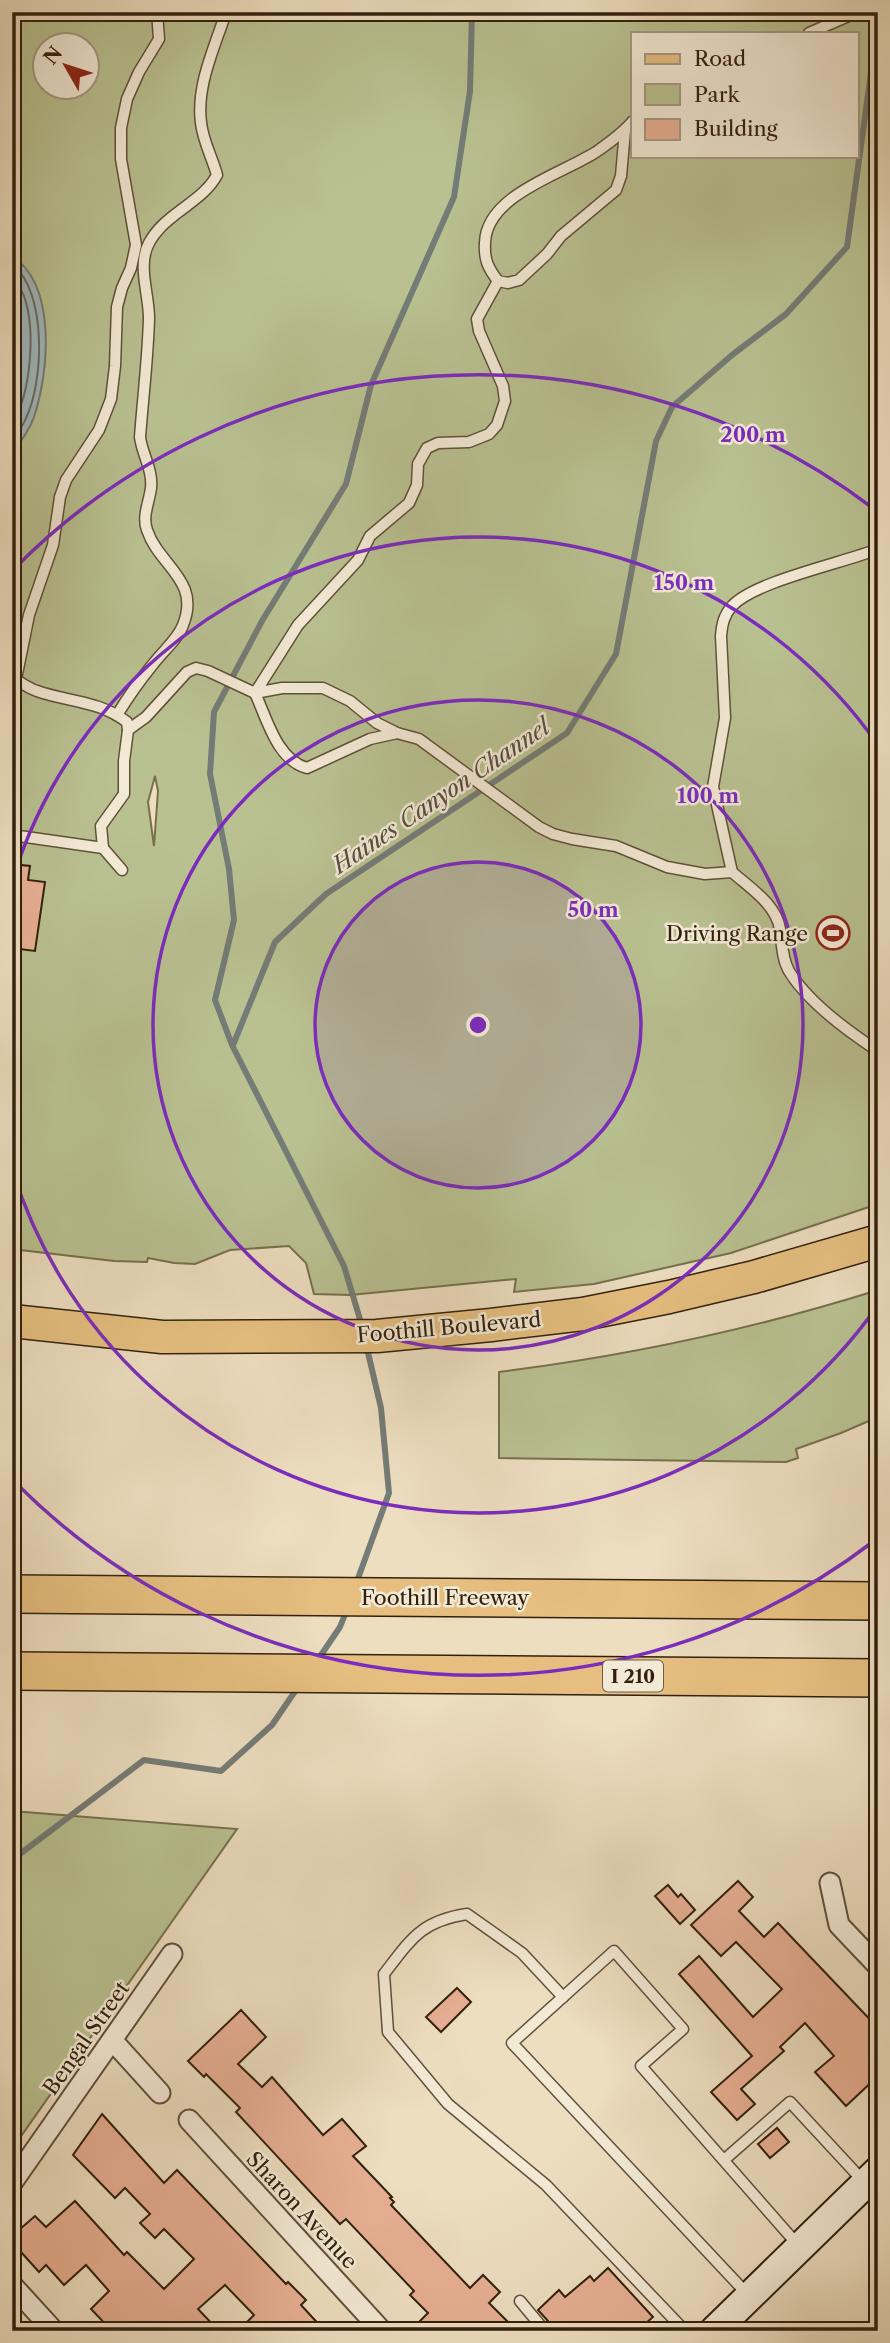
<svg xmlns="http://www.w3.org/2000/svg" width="890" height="2343" viewBox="0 0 890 2343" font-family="'Libre Caslon Text',serif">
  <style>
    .green { fill: #b9c191; stroke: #76704f; stroke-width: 2; fill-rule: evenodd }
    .water { fill: #a0b9be; stroke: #747c77; stroke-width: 2 }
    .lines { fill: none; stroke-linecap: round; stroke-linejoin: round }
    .shore { stroke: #696c66; stroke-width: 2 }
    .stream { stroke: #747c77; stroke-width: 6 }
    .building { fill: #e7af93; stroke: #32200d; stroke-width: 2 }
    .service-casing { stroke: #61503a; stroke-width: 13 }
    .minor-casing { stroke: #61503a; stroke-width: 23 }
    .secondary-casing { stroke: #32200d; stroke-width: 32 }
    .primary-casing { stroke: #32200d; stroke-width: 35 }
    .motorway-casing { stroke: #32200d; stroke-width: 40 }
    .service { stroke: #f3ead6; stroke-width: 10 }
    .minor { stroke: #f3ead6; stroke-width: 19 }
    .secondary { stroke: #f3ead6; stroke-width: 28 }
    .primary { stroke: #e6bf80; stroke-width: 32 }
    .motorway { stroke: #e6bf80; stroke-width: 37 }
    .ring { fill: none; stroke: #7b2cbf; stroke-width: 3.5 }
    .labels { text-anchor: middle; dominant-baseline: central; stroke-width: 5; stroke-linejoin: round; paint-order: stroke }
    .shield { fill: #f3ead6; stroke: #6c5d49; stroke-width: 2 }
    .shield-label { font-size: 19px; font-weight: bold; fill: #32200d }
    .poi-label { font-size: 21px; fill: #32200d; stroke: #f3ead6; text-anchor: end }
    .street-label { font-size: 21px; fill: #32200d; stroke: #f3ead6 }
    .water-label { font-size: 23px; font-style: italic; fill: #534e42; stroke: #f3ead6 }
    .centre { fill: #7b2cbf; stroke: #f3ead6; stroke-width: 3.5 }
    .ring-label { font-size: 21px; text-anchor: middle; font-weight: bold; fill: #7b2cbf; stroke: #f3ead6; stroke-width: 5; stroke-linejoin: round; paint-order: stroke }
  </style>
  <rect width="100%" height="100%" fill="#eddec0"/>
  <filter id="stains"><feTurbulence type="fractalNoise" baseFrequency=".00286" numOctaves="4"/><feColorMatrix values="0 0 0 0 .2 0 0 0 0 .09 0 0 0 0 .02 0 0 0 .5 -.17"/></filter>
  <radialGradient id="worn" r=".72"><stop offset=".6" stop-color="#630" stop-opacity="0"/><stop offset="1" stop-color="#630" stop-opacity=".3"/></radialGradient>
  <g class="green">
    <path d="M12 12H878V1204L731 1253 594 1284 514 1292 516 1279 350 1295 314 1294 306 1263 289 1246 230 1250 195 1264 174 1263 148 1258 147 1262 114 1261 12 1249ZM633 33H857V156H633ZM46 46H88V88H46ZM155 776 158 791 154 846 148 802Z"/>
    <path d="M878 1290V1417L841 1433 796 1449 798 1458 786 1462 499 1458V1372C628 1356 754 1329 878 1290Z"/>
    <polygon points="12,1811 237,1829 12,2149"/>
  </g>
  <path class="water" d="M12 256C57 285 49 372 34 417 30 429 20 443 12 453Z"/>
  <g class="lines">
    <g class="shore">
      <path d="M12 264C47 291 44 381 26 418 23 426 17 433 12 441"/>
      <path d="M12 277C16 283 21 289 24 296 36 330 31 394 12 424"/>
      <path d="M12 297C24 328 20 365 12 396"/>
    </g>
    <g class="stream">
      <polyline points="233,1045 275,942 326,894 567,733 616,654 656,441 672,407 732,355 786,314 847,247 874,51 871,12"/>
      <polyline points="362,1326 344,1266 232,1045 215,1000 234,920 229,869 210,774 214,712 262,621 346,484 371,385 454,197 470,91 472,12"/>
      <polyline points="356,1584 389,1493 381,1408 366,1344"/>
      <polyline points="317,1661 340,1627 348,1607"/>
      <polyline points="12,1860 144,1760 221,1771 272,1725 298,1687"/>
    </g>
  </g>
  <g class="building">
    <polygon points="12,864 30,866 28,880 45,882 35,951 12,948"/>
    <polygon points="738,1881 753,1897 739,1911 764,1937 778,1923 878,2028 878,2076 846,2106 815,2072 834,2056 805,2023 780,2047 784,2051 741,2089 755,2104 737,2120 711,2092 752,2056 679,1974 699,1956 753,2017 782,1989 736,1942 721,1956 691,1925"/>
    <polygon points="668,1885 678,1897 681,1894 695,1910 680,1924 655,1896"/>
    <polygon points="457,1988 471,2002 441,2032 426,2017"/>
    <polygon points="241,2010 266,2037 238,2064 262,2087 272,2077 323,2135 342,2119 366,2146 353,2156 392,2197 390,2198 394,2202 391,2205 470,2288 483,2275 500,2292 489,2303 517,2331 410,2331 428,2313 410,2295 414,2291 346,2219 340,2224 236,2112 240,2108 206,2074 204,2077 188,2061"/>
    <polygon points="102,2114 164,2183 177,2170 286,2284 288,2282 306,2300 301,2305 325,2331 238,2331 254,2315 225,2285 198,2309 219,2331 112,2331 91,2309 109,2291 86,2265 64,2285 46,2265 39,2272 12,2242 12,2236 35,2216 46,2227 75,2201 124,2255 127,2252 164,2289 194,2259 164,2229 155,2238 140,2223 150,2214 125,2188 115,2198 73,2155"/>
    <polygon points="777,2128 789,2142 770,2158 758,2144"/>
    <polygon points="608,2268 653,2317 637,2331 557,2331 538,2310 559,2290 565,2297 590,2276 594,2281"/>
  </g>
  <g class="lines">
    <defs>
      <g id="service">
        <polyline points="809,33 858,12"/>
        <path d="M625 130 621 176 616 190 561 236 547 254 519 280 508 283 498 281C488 268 484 260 485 243 486 195 562 174 596 152 609 143 623 133 633 121"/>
        <path d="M12 677C20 682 28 688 37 691 68 702 98 700 127 722L128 730"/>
        <polyline points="16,679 29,615 53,545 60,497 66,480 99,430 111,399 115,366 117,307 122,288 131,268 136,245 121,159 121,128 127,99 139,72 159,39 157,12"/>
        <path d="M117 715C128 697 140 680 154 663 163 651 178 639 183 625 201 580 159 566 147 530 142 516 149 503 151 488 153 470 142 454 140 437 143 397 148 357 149 318 149 294 137 265 149 243 165 213 202 203 217 175 212 157 203 141 201 123 196 85 215 47 226 12"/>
        <path d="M397 733 370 739 307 768C277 760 267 719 255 693L298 625 358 560 370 536 409 503 417 485 418 464 427 448 438 443 469 442 489 434 497 425 505 401 503 386 479 331 477 319 498 281"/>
        <polyline points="12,835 103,848 122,870"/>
        <path d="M103 848 101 826 124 794V761L128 730 146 717 187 672 196 668 208 671 255 693 282 688H323L350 701 377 723 397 733 419 739 539 827 553 834 572 839 616 846 667 867 705 874 732 872C750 888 776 904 780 929 782 943 782 959 789 971 807 1001 849 1032 878 1051"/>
        <path d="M732 872 713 787 725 718 721 636C722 624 724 615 732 606 755 581 843 563 878 549"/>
        <path d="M563 1997 522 1953 467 1914C421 1921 411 1939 384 1974L388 2032 448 2104 546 2185 685 2331"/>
        <polyline points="724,2160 790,2102 865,2183"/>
        <polyline points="749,2296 512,2043 614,1951 683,2029 641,2066 797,2244"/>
        <polyline points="520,2301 545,2331"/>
      </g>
      <g id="minor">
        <polyline points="830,1883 839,1925 878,1966"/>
        <polyline points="112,2040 160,2093"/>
        <polyline points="189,2120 382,2331"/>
        <polyline points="12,2183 172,1954"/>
        <polyline points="12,2285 54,2331"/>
      </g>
      <polyline id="secondary" points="714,2331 878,2171"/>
      <polyline id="primary" points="12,1321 162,1337 377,1336 491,1325 583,1314 669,1297 754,1277 878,1241"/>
      <g id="motorway">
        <polyline points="12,1594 878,1601"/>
        <polyline points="12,1671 878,1678"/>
      </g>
    </defs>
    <use href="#service" class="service-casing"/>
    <use href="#minor" class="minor-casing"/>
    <use href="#secondary" class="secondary-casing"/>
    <use href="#primary" class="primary-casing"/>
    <use href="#motorway" class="motorway-casing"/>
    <use href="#service" class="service"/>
    <use href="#minor" class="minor"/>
    <use href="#secondary" class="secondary"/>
    <use href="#primary" class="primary"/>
    <use href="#motorway" class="motorway"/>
  </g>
  <circle cx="478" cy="1025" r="163" fill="#7b2cbf" fill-opacity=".12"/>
  <g class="ring">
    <circle cx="478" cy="1025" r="163"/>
    <circle cx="478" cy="1025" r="325"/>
    <path d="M878 1305A488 488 0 0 1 13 1172M13 878A488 488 0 0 1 878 745"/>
    <path d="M874 1541A651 651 0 0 1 14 1481M14 569A651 651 0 0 1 874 509"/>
  </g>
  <defs>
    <symbol id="stadium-ring" viewBox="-11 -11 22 22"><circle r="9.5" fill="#f3ead6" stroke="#8f2418" stroke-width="1.5"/><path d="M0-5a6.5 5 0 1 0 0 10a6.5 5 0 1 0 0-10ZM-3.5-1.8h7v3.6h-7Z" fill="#8f2418"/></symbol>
  </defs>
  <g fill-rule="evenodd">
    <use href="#stadium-ring" x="814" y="914" width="38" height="38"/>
  </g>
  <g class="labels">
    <rect class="shield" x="603" y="1660.5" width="60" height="31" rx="5"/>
    <g class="shield-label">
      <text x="633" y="1676">I 210</text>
    </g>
    <g class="poi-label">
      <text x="808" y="933">Driving Range</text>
    </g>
    <g class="street-label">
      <text transform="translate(449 1327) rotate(-5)">Foothill Boulevard</text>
      <text x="445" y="1597">Foothill Freeway</text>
      <text transform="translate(86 2038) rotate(-55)">Bengal Street</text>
      <text transform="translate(302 2210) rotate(47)">Sharon Avenue</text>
    </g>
    <g class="water-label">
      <text transform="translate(441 796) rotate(-34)">Haines Canyon Channel</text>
    </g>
  </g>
  <circle cx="478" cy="1025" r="10" class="centre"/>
  <g class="ring-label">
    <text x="753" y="442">200 m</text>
    <text x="684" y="590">150 m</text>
    <text x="708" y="803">100 m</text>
    <text x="593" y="917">50 m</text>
  </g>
  <rect width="890" height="2343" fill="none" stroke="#eddec0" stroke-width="42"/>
  <rect x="14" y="14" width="862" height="2315" fill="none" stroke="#32200d" stroke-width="3.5"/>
  <rect x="21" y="21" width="848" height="2301" fill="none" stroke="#32200d" stroke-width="2"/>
  <rect x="631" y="32" width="228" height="126" fill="#f3ead6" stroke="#a69986" stroke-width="2"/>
  <rect x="645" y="54" width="35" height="10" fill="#e6bf80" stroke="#a69986" stroke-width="2"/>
  <text x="694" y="66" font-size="21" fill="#32200d">Road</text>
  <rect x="645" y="84" width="35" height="21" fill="#b9c191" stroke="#a69986" stroke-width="2"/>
  <text x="694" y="102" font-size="21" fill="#32200d">Park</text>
  <rect x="645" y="119" width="35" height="21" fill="#e7af93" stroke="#a69986" stroke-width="2"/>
  <text x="694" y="136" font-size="21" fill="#32200d">Building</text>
  <g transform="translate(66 66) rotate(309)"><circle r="33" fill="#f3ead6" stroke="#a69986" stroke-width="2"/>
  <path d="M0-5L12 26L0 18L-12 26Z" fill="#8f2418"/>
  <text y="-10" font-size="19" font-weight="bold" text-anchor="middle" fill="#32200d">N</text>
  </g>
  <rect width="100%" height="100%" filter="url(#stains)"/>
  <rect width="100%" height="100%" fill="url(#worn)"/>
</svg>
